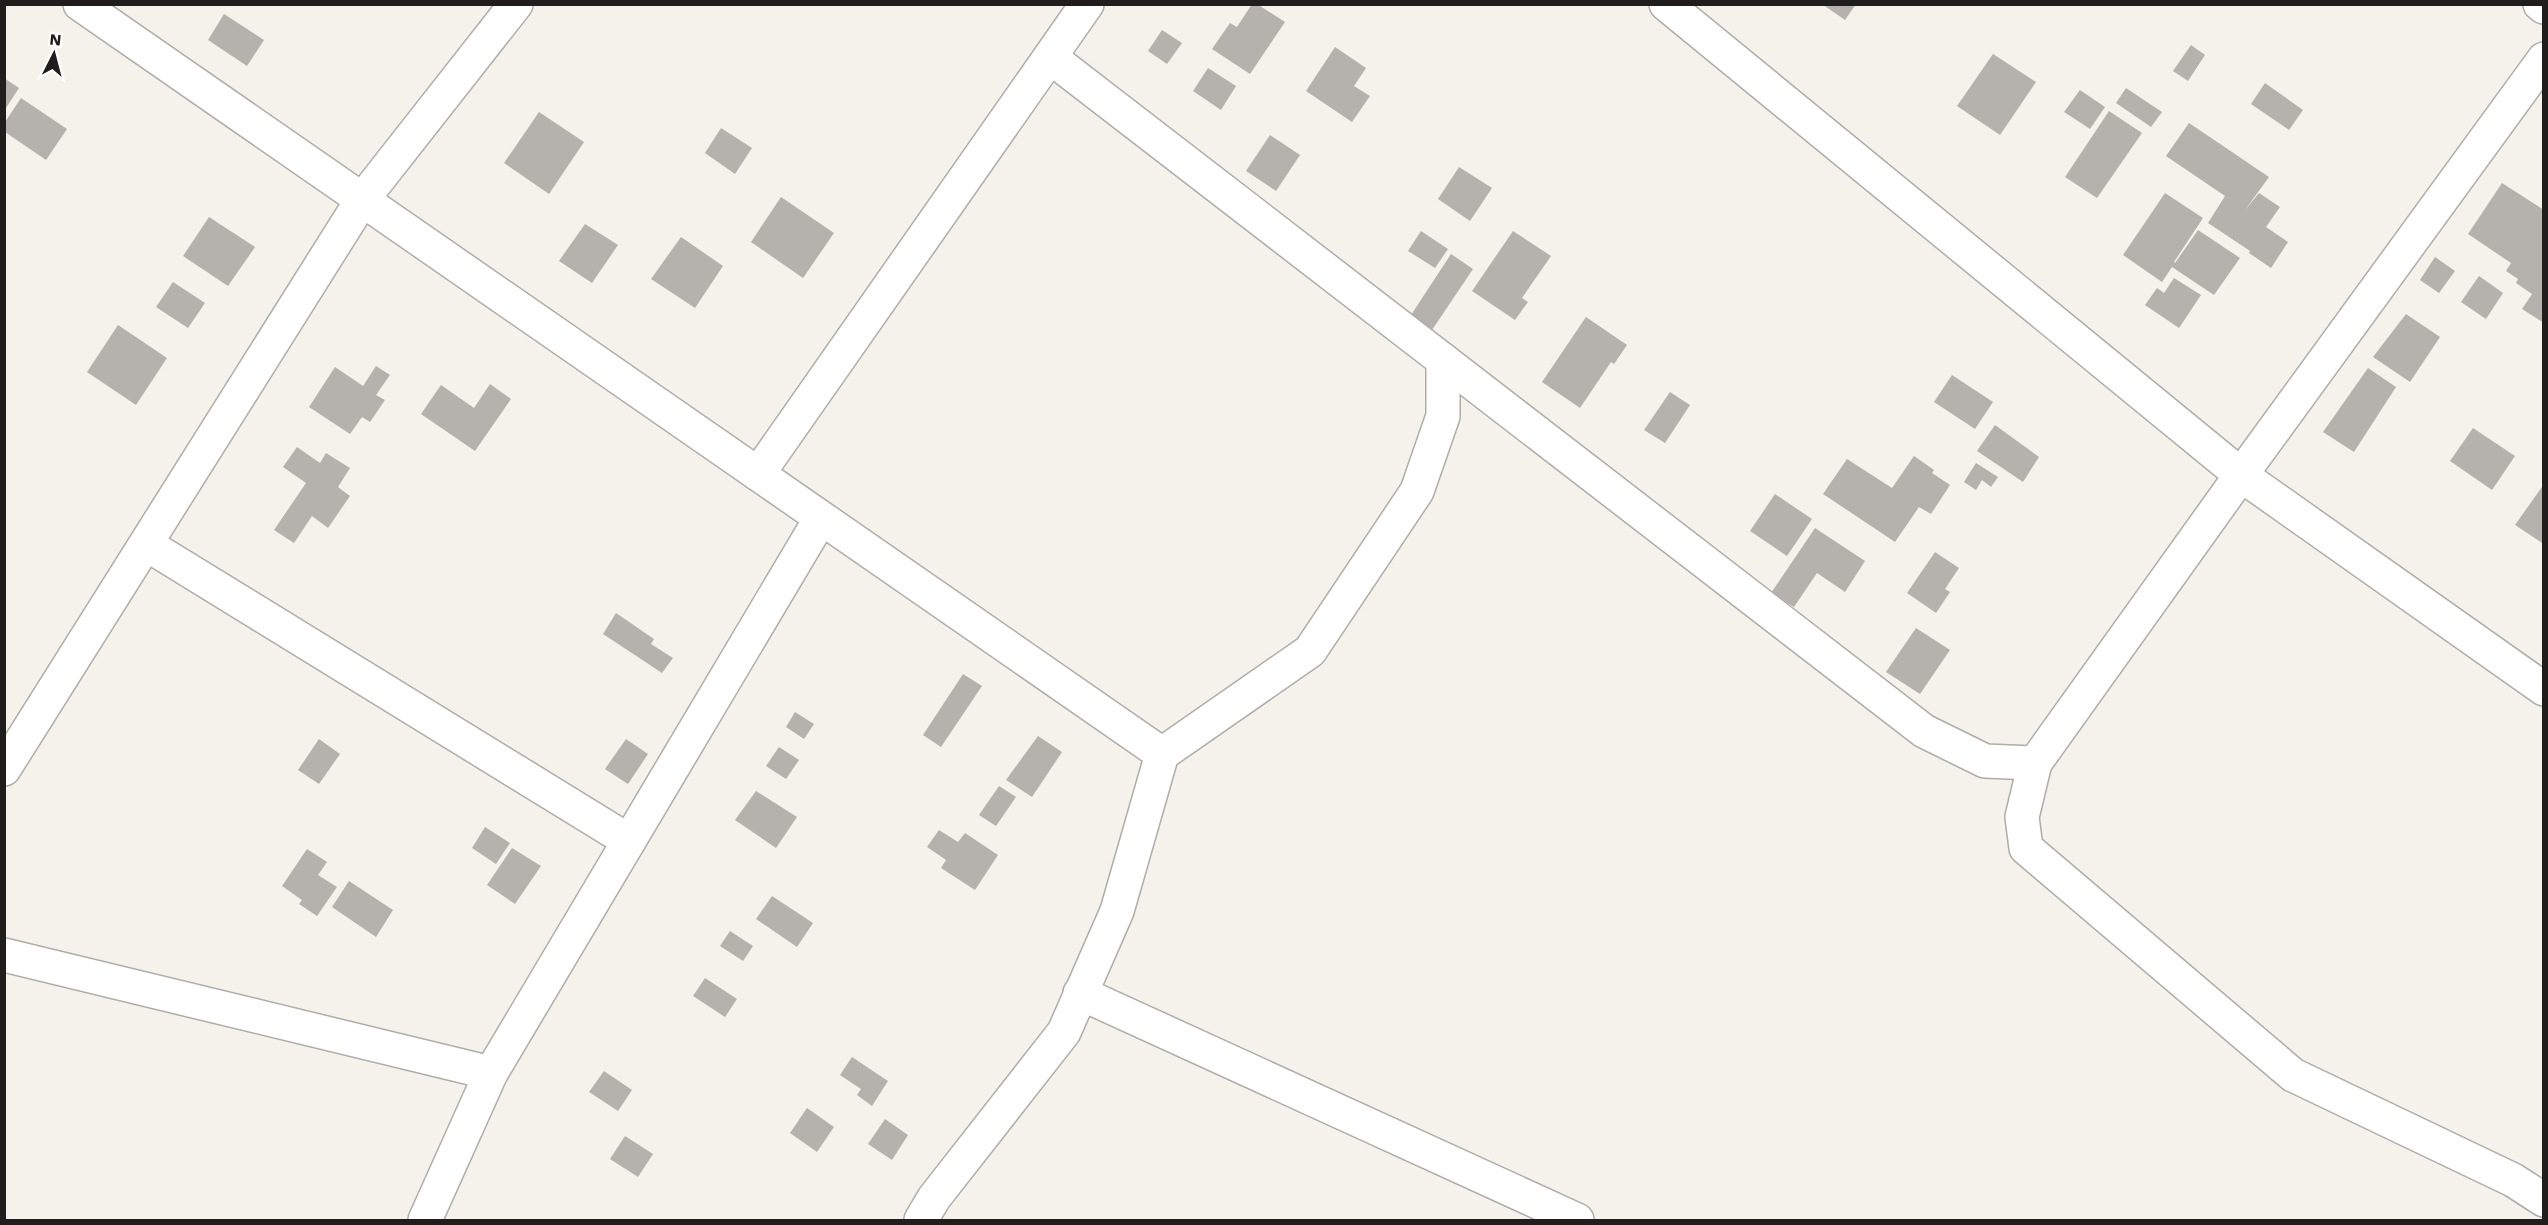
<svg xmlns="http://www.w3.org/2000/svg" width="2548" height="1225" viewBox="0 0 2548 1225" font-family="'Work Sans',sans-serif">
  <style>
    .building { fill: #b5b1ac }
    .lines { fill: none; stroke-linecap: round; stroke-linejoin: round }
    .street-casing { stroke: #b0aca7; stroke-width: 36 }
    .street { stroke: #fff; stroke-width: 33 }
  </style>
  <rect width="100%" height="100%" fill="#f5f2ec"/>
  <g class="building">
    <polygon points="1252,4 1257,4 1285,22 1250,74 1212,49 1230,23 1237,27"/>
    <polygon points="1822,4 1856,4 1845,20"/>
    <polygon points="224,14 264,40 247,66 208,40"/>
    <polygon points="1162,30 1182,43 1167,64 1148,51"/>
    <polygon points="2191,45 2205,55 2188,81 2173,71"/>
    <polygon points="1335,47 1366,68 1354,86 1370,96 1352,122 1306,91"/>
    <polygon points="1993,54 2036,82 2000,135 1957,106"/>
    <polygon points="1208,68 1236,86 1221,110 1193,91"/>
    <polygon points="4,78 19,88 4,111"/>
    <polygon points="2265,83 2303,110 2289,130 2251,104"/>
    <polygon points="2126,88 2162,112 2151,127 2116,103"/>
    <polygon points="2080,90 2105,107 2090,129 2064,112"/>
    <polygon points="21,98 67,129 46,160 5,132 5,122"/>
    <polygon points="2109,111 2142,133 2097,198 2065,177"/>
    <polygon points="539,112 584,142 549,194 504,163"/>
    <polygon points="2189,123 2269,177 2245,210 2259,193 2280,207 2266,227 2288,242 2271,268 2249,253 2250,251 2208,223 2225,196 2166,156"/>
    <polygon points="721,128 752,148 735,174 705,153"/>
    <polygon points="1270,135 1300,155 1276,191 1246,171"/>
    <polygon points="1459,167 1492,188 1470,221 1438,199"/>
    <polygon points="2502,183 2544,210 2544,323 2522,309 2532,294 2516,283 2518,279 2506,271 2511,263 2468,234"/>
    <polygon points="2165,193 2203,218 2174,262 2175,263 2198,230 2240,258 2214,295 2172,267 2162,282 2123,255"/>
    <polygon points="781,197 834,233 803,278 751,242"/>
    <polygon points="209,217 255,247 228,286 183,256"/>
    <polygon points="585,224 618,245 592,283 559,261"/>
    <polygon points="1421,231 1448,249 1435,268 1408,251"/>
    <polygon points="1513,231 1551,256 1522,298 1528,302 1515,320 1472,291"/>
    <polygon points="681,237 723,266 695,308 651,279"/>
    <polygon points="1451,254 1473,269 1432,330 1431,328 1426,335 1411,315"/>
    <polygon points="2435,257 2455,271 2439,293 2420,280"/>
    <polygon points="2479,276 2503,293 2486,319 2461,302"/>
    <polygon points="2174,278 2201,295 2179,328 2145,305 2157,288 2164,293"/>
    <polygon points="173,282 205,303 188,328 156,307"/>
    <polygon points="2406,314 2440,337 2410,382 2373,357"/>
    <polygon points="1586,317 1627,345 1614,364 1611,362 1580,408 1542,382"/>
    <polygon points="118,325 167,358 136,405 87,372"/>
    <polygon points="376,366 390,375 376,395 385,400 370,422 362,417 350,434 309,407 335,367 363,386"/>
    <polygon points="2368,368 2396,387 2354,452 2323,432"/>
    <polygon points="1952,375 1993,402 1975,429 1934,402"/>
    <polygon points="490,384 511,399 475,451 421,414 441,385 474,408"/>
    <polygon points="1670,392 1690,405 1665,443 1644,430"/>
    <polygon points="1995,425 2039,457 2023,482 1977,451"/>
    <polygon points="2473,428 2515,456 2492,490 2450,461"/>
    <polygon points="297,447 320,463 326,453 350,468 338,487 350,496 328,528 312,516 294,543 274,530 306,483 283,467"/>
    <polygon points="1914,456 1934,470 1932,473 1950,485 1931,514 1919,507 1895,542 1823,494 1847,459 1892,488"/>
    <polygon points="1976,463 1998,477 1991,487 1982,480 1976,490 1964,482"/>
    <polygon points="2544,484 2544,544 2515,525"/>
    <polygon points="1775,494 1812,519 1787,556 1750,531"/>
    <polygon points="1815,528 1865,561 1845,592 1817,573 1794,607 1771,593"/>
    <polygon points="1935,552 1959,568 1945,589 1950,592 1936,613 1907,593"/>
    <polygon points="616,613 654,639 651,644 673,658 662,673 603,634"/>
    <polygon points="1916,628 1950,650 1920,694 1886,672"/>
    <polygon points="963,674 982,686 941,747 923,735"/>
    <polygon points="795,712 814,724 804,739 786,727"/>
    <polygon points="1038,736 1062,752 1032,797 1006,780"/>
    <polygon points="319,739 340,754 319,784 298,770"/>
    <polygon points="626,739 648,754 628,784 605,769"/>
    <polygon points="779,747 799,760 786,779 766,766"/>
    <polygon points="999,786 1016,797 996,826 979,815"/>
    <polygon points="756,791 797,817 776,848 735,820"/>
    <polygon points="485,827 510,843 496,864 472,848"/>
    <polygon points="939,830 958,842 965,833 998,855 975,890 941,868 946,860 927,847"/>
    <polygon points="512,848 541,866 515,904 487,885"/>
    <polygon points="307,849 327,862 318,875 337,887 317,916 299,904 302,900 282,886"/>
    <polygon points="349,881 393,910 376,937 332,907"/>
    <polygon points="772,896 813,923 797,947 756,919"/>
    <polygon points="730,931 753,946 743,961 720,946"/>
    <polygon points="705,978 737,999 725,1017 693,996"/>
    <polygon points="852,1057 888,1081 872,1106 857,1095 861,1089 840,1075"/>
    <polygon points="604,1071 632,1090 618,1111 589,1092"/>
    <polygon points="807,1108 834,1127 817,1152 790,1133"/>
    <polygon points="885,1119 908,1135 892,1160 868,1144"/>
    <polygon points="625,1136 653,1154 638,1177 610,1159"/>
  </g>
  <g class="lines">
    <defs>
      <g id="street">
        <polyline points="80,4 1162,754"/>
        <polyline points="1666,4 2241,475 2544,689"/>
        <polyline points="2540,4 2544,7"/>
        <polyline points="1050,57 1924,731 1985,761 2035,763 2022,817 2026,848 2293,1075 2513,1180 2544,1200"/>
        <polyline points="758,474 1087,4"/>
        <polyline points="146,544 629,841"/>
        <polyline points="2035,763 2241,475 2544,59"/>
        <polyline points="4,769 362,200 516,4"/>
        <polyline points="4,955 491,1073"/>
        <polyline points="1080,993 1577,1220"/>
        <polyline points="425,1220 491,1073 821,518"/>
        <polyline points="921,1220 934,1198 1064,1032 1117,911 1162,754 1310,651 1417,491 1443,416 1443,360"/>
      </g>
    </defs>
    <use href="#street" class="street-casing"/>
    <use href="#street" class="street"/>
  </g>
  <rect width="2548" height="1225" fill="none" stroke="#201e1c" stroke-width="12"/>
  <g transform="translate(54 54) rotate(6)" stroke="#ffffff" stroke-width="4.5" paint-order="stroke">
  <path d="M0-4.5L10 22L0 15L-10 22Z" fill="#201e1c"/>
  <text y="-9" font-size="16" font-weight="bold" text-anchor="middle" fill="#201e1c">N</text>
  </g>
</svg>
